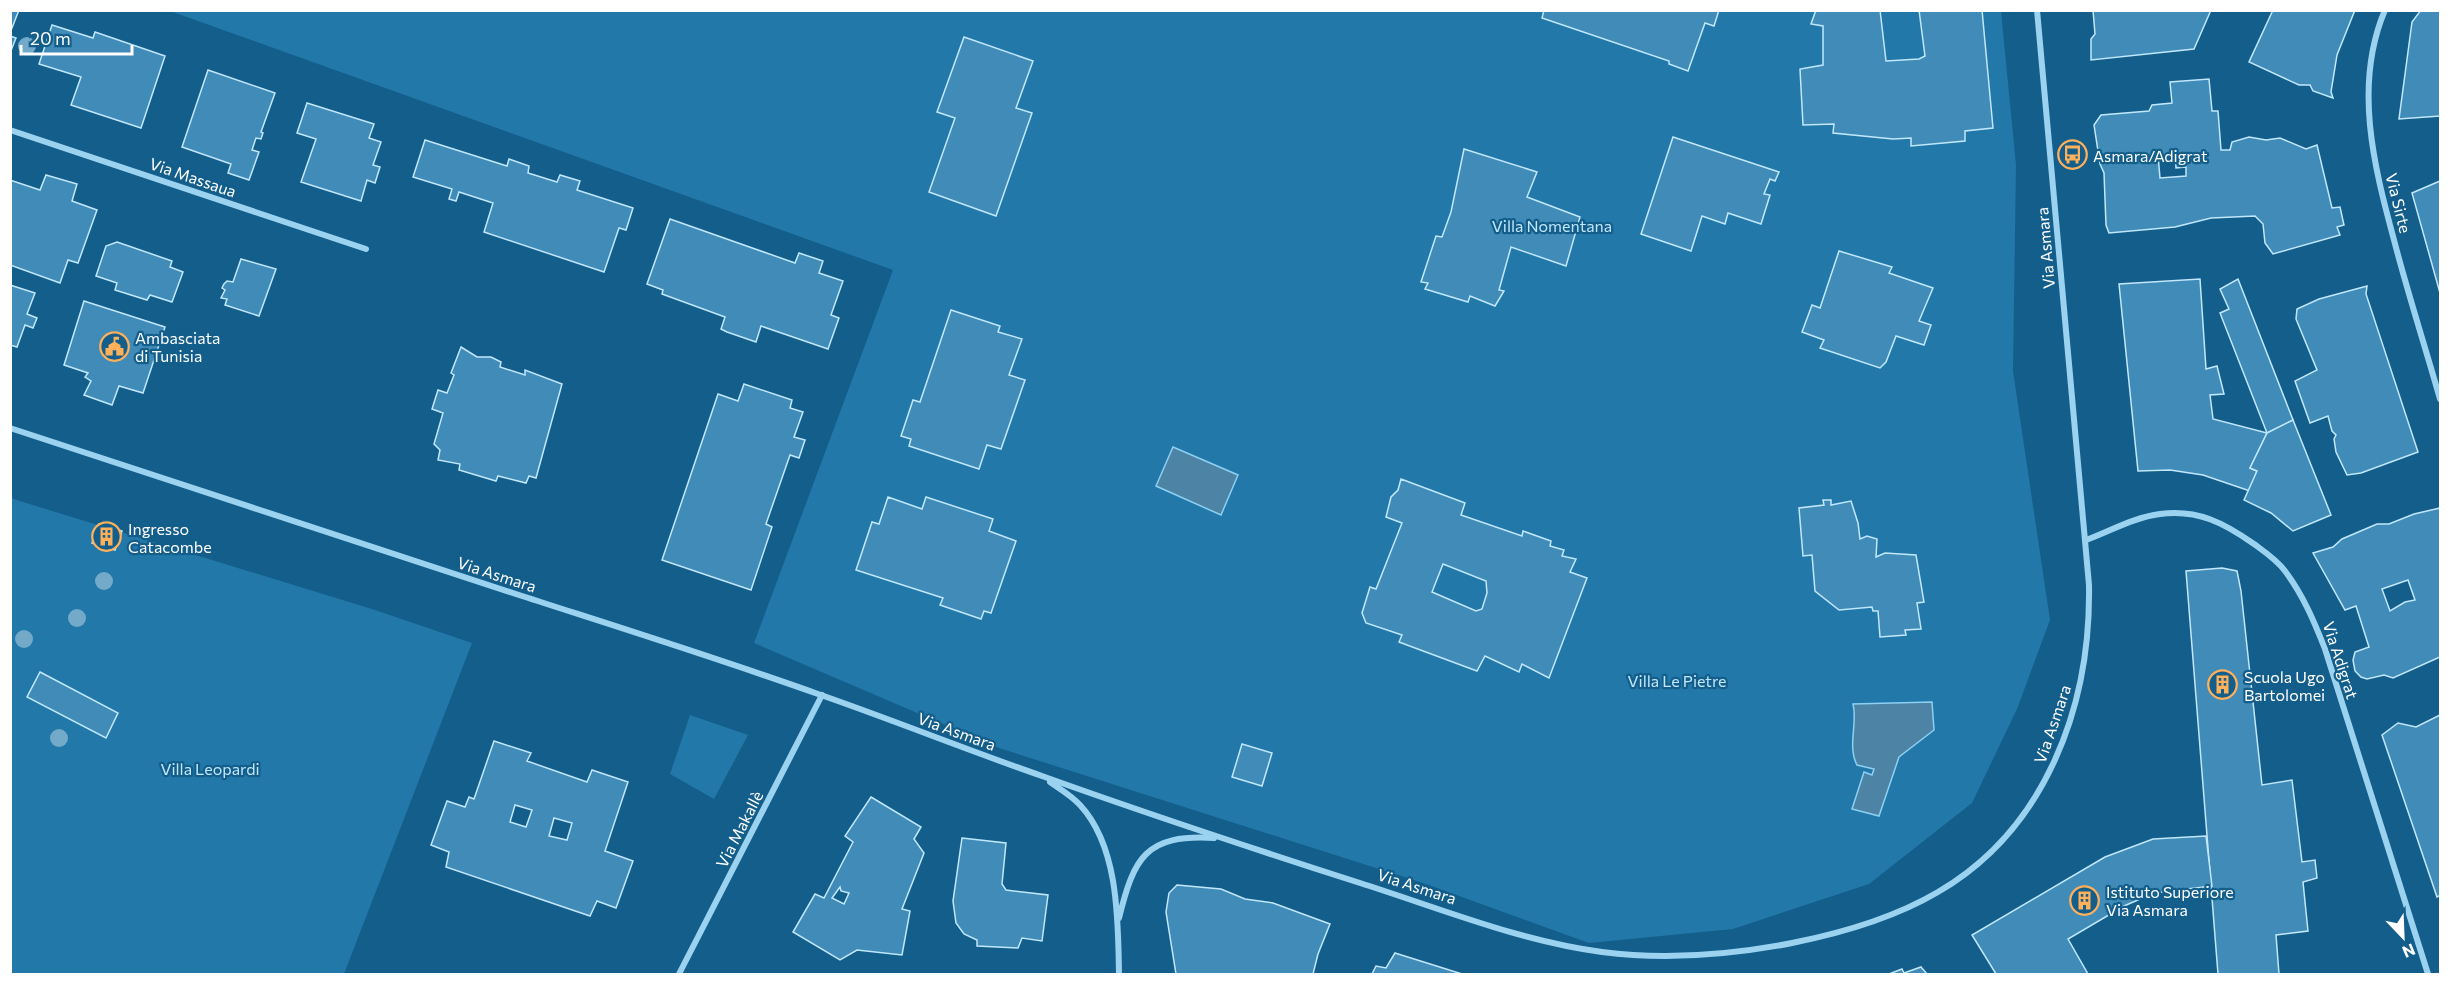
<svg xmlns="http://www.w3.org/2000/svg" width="2451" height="985" viewBox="0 0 2451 985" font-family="Commissioner,sans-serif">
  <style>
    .green { fill: #2278a9 }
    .water { fill: #4d83a4; stroke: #8dd0f4; stroke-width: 1.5 }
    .building { fill: #408bb7; stroke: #c1e7fc; stroke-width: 1.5; fill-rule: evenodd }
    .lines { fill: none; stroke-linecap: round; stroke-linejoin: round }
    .minor { stroke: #9bd2f0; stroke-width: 6 }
    .tree { fill: #73a9c9 }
    .labels { text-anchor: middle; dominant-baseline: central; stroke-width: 4.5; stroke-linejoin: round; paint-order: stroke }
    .poi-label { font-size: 16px; fill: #fff; stroke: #135e8b; text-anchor: start }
    .street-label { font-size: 16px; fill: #fff; stroke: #135e8b }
    .park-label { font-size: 16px; fill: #c1e7fc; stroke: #135e8b }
  </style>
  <rect width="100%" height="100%" fill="#135e8b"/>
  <g class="green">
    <polygon points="170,11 2001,11 2016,165 2013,371 2050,620 2017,709 1972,803 1869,884 1733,929 1589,943 1426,884 999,748 754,643 893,270"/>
    <polygon points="10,498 375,610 472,643 344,974 11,974"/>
    <polygon points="690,715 748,735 714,799 670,774"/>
  </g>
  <g class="water">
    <polygon points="1173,447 1238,475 1221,515 1156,486"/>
    <path d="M1932 702 1934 730 1899 757 1879 816 1852 809 1864 772 1872 775 1874 769 1857 765C1847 746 1858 723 1853 704Z"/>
  </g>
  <g class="building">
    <polygon points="10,10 19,10 10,33"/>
    <polygon points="1719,10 1714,26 1705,23 1688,71 1669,64 1669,61 1542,18 1544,10"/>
    <polygon points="1816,10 1880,10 1886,61 1919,59 1925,56 1919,10 1982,10 1993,128 1965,131 1965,141 1911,146 1911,138 1893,139 1833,133 1834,124 1803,125 1800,69 1823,65 1823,26 1811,24"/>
    <polygon points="2093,10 2211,10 2194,49 2091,60 2091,39 2095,34"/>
    <polygon points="2273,10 2355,10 2337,55 2331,92 2333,98 2313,91 2310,85 2299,85 2249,62"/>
    <polygon points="2421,10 2440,10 2440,116 2399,119 2412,22"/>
    <polygon points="52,25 93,38 95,32 165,56 141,128 71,105 81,77 39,64"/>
    <polygon points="10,36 16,38 10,53"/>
    <polygon points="964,37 1033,61 1016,108 1032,113 996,216 929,192 955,118 937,112"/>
    <polygon points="208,70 275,93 261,132 263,133 261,139 256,138 252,150 259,152 249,180 228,173 231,164 182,147"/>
    <path d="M2209 79 2212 111H2218L2221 150H2230L2232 142 2249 137 2266 140 2280 138 2306 149 2317 145 2332 208 2340 207 2344 225 2337 227 2340 235 2273 254 2265 243 2263 224 2255 216 2211 218 2175 227 2109 233 2106 225 2104 173 2100 164 2094 125 2101 115 2149 111 2152 105 2172 103 2170 82ZM2175 154 2176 168 2186 167V176L2160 178 2158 155Z"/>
    <polygon points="307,103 374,124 369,138 381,142 373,165 380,167 375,183 367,180 361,201 301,182 316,139 297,133"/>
    <polygon points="1673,137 1779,172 1775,181 1770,179 1764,194 1770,195 1761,224 1728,213 1725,224 1702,216 1691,251 1641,234"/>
    <polygon points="425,140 507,166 509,159 529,166 528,173 557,182 560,175 580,181 577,190 633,208 626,230 619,228 604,272 484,232 493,203 459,192 456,201 449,199 452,189 413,177"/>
    <polygon points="1464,149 1537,172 1527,197 1580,217 1566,266 1511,247 1499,290 1504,291 1495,306 1470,296 1468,302 1425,289 1428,283 1421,282 1436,236 1442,237 1451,212"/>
    <polygon points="46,175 77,184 72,201 97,210 78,263 68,260 60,283 10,265 10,180 40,190"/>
    <polygon points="2440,181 2440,293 2412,193"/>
    <polygon points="670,219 795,263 799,253 823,261 819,273 843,281 831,315 839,318 828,349 761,326 756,342 727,332 721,329 725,317 662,294 663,290 647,284"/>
    <polygon points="117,242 172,261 170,267 183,272 172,302 150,295 147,300 115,290 117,283 96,276 106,246"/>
    <polygon points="1839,251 1892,267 1889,273 1933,288 1919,321 1931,325 1924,345 1896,336 1886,362 1880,368 1820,348 1824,340 1802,332 1812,305 1820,308"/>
    <polygon points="241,259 276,269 259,316 225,305 227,299 221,298 225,290 222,288 224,284 227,281 233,282"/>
    <polygon points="2200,279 2206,369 2217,366 2224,394 2210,395 2213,419 2267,433 2250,468 2257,471 2250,491 2203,475 2170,470 2138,471 2119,284"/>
    <polygon points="2238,279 2293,420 2267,433 2220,313 2229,309 2220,289"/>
    <polygon points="10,285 35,293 27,314 37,318 33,328 25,325 17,347 10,345"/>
    <polygon points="2367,286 2366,294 2418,452 2361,473 2347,475 2336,452 2334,439 2336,435 2332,431 2328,416 2310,423 2295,381 2317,370 2296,319 2297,309 2319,299"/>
    <polygon points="84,301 165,327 143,393 119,386 112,405 84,395 91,381 85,377 88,373 64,365"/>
    <polygon points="951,310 1000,326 998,332 1022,339 1009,375 1025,380 1001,449 987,445 979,469 909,446 911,439 901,436 913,400 920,402"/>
    <polygon points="461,347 477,357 491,357 501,362 500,367 525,375 525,370 562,384 536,478 529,476 526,483 498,476 496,481 459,470 460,464 438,460 440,450 434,444 443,413 432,409 438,390 447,393 454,375 451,373"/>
    <polygon points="744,384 792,400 790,408 803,412 794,437 805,440 799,458 790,455 766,524 772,527 751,590 662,560 718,394 738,401"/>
    <polygon points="2293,420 2331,515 2293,531 2271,513 2244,500 2257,471 2250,468 2267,433"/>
    <path d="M1401 479 1465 503 1461 515 1522 536 1523 531 1551 541 1550 546 1564 550 1562 556 1576 559 1570 572 1587 578 1549 678 1522 664 1519 672 1485 656 1477 671 1399 642 1402 635 1366 623 1362 613 1370 587 1376 589 1402 523 1386 517 1391 497 1398 490ZM1443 564 1486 581 1487 593 1482 609 1476 611 1432 592Z"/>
    <polygon points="888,497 922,509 926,497 993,519 989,531 1016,541 991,613 984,611 981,619 940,605 943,598 856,570 872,522 879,524"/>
    <polygon points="1823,500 1831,500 1831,505 1851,501 1858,523 1860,539 1867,536 1877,539 1876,557 1885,553 1916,555 1924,602 1917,603 1921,629 1905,630 1906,635 1880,637 1878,611 1873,611 1872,607 1839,610 1815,591 1812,555 1803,556 1799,508 1824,505"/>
    <path d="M2440 508V657L2393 678 2384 675 2367 679 2361 677 2355 671 2353 660 2355 652 2369 647 2356 606 2345 610 2313 553 2333 547 2342 539 2377 524H2389L2414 514ZM2408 580 2415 600 2405 602 2390 611 2382 589Z"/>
    <polygon points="99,524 122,531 115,550 92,543"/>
    <polygon points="2222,568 2237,571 2241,591 2262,785 2292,780 2302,862 2315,860 2317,878 2303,882 2308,931 2276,935 2279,974 2218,974 2186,571"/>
    <polygon points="40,672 118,713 106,738 27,697"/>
    <polygon points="2440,715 2440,895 2437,897 2382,735 2398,723 2416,727"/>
    <path d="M494 741 531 753 527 761 587 782 592 770 628 782 605 851 633 861 616 908 597 901 590 916 446 867 449 852 431 845 447 801 465 807 469 797 474 799ZM515 805 532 810 526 827 510 822ZM554 818 572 823 567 840 549 836Z"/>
    <polygon points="1242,744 1272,753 1262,786 1232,777"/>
    <path d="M871 797 921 827 914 839 924 853 902 909 910 911 902 955 857 950 840 960 793 932 815 894 824 898 853 842 845 836ZM840 887 841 891 849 893 844 904 832 898Z"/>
    <polygon points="2206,836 2212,886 2154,893 2124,906 2068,939 2088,974 1996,974 1972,935 2105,857 2153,839"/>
    <polygon points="962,838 1006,843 1002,884 1006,890 1048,895 1042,941 1022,938 1018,948 977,946 977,940 964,934 956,923 953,901"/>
    <polygon points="1177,885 1221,889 1245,899 1273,903 1330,924 1318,954 1313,974 1176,974 1166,912 1169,893"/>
    <polygon points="1395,953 1462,974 1372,974 1376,966 1386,968"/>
    <polygon points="1921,967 1927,974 1889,974 1902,969 1904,973"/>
  </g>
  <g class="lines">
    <g class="minor">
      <path d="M2385 10C2353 85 2374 166 2394 240 2408 294 2425 346 2440 399"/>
      <polyline points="10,130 366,249"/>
      <path d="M10 428C181 484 352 540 522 596 621 628 720 659 818 694 893 720 967 750 1042 776 1148 814 1254 849 1360 883 1439 908 1519 941 1602 952 1664 960 1730 955 1792 943 1842 933 1894 918 1938 892 2046 829 2091 706 2089 585L2037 10"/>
      <path d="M2086 540C2110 531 2135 517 2160 514 2198 509 2224 523 2254 544 2265 552 2277 560 2285 571 2303 595 2314 621 2325 649L2428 974"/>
      <path d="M1050 782C1060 789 1071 795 1080 805 1119 847 1118 921 1119 974"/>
      <path d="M1119 918C1134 858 1145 834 1214 838"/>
      <polyline points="679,974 822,695"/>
    </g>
  </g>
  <g class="tree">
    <circle cx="27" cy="46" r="9"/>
    <circle cx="104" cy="581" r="9"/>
    <circle cx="77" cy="618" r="9"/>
    <circle cx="24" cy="639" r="9"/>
    <circle cx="59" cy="738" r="9"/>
  </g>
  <defs>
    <symbol id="bus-ring" viewBox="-11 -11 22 22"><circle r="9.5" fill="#135e8b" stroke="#ffb05a" stroke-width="1.5"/><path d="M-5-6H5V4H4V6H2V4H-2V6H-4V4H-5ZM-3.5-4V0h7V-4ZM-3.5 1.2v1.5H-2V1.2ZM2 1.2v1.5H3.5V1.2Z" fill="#ffb05a"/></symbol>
    <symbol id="civic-ring" viewBox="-11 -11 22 22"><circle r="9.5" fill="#135e8b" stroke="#ffb05a" stroke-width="1.5"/><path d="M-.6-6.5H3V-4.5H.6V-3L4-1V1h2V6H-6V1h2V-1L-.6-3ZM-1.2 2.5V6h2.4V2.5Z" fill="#ffb05a"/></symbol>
    <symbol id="building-ring" viewBox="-11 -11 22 22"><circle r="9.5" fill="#135e8b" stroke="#ffb05a" stroke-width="1.5"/><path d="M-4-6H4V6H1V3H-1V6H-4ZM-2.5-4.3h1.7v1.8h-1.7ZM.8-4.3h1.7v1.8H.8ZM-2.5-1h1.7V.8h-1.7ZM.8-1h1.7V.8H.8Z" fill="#ffb05a"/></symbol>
  </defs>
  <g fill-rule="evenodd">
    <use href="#bus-ring" x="2056" y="138" width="33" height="33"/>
    <use href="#civic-ring" x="98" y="330" width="33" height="33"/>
    <use href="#building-ring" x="90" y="520" width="33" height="33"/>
    <use href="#building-ring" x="2206" y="668" width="33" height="33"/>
    <use href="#building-ring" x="2068" y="884" width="33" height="33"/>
  </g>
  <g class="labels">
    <g class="poi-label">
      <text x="2093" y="155">Asmara/Adigrat</text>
      <text x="135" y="337">Ambasciata<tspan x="135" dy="18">di Tunisia</tspan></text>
      <text x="128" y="528">Ingresso<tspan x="128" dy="18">Catacombe</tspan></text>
      <text x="2244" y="676">Scuola Ugo<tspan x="2244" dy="18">Bartolomei</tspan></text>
      <text x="2106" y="891">Istituto Superiore<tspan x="2106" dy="18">Via Asmara</tspan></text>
    </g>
    <g class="street-label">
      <text transform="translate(193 177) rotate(19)">Via Massaua</text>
      <text transform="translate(2399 203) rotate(76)">Via Sirte</text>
      <text transform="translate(2045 248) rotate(-95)">Via Asmara</text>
      <text transform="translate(497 574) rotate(18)">Via Asmara</text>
      <text transform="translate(2341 660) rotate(72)">Via Adigrat</text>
      <text transform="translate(2052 724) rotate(-71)">Via Asmara</text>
      <text transform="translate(957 731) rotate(20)">Via Asmara</text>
      <text transform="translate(739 829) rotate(-63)">Via Makallè</text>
      <text transform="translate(1417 886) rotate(18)">Via Asmara</text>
    </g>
    <g class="park-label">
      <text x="1552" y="225">Villa Nomentana</text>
      <text x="1677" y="680">Villa Le Pietre</text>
      <text x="210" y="768">Villa Leopardi</text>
    </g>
  </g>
  <rect width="2451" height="985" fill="none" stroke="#ffffff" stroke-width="24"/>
  <g transform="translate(2403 937) rotate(157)" stroke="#135e8b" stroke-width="4.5" paint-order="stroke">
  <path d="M0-4.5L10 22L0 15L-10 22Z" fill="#ffffff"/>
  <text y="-9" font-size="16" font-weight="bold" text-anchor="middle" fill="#ffffff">N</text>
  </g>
  <path d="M21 45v9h111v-9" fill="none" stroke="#ffffff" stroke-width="3"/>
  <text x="30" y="45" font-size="18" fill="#ffffff" stroke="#135e8b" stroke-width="4.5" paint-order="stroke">20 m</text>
</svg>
